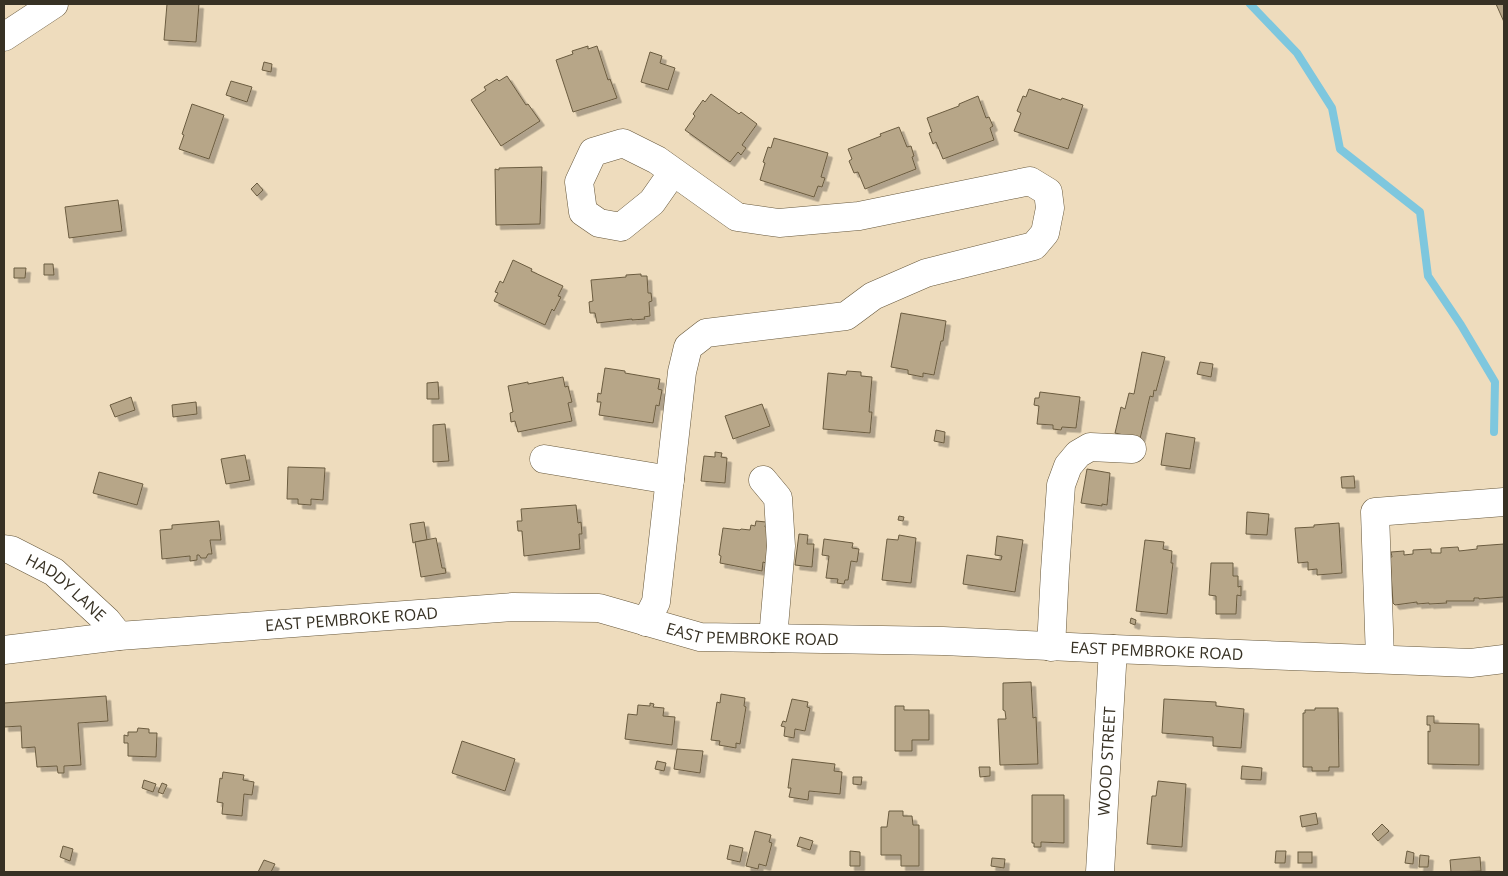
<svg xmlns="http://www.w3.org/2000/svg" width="1508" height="876" viewBox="0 0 1508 876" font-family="'Open Sans',sans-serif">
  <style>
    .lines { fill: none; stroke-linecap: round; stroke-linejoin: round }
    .stream { stroke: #7ec7de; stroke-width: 8 }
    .building { fill: #b7a688; stroke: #6b5c40; filter: url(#shadow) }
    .minor-casing { stroke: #67583c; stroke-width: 29 }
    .minor { stroke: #fff; stroke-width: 28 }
    .labels { text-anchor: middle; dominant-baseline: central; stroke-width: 4; stroke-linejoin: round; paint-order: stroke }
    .street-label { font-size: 16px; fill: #373124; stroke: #eedcbd }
  </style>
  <defs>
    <filter id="shadow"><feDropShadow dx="4.5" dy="4.5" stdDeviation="0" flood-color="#0004"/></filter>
  </defs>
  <rect width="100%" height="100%" fill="#eedcbd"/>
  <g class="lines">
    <polyline class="stream" points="1250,4 1297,53 1332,108 1340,149 1420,212 1428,276 1461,325 1495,382 1494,432"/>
  </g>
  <g class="building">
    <polygon points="167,4 199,4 196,42 164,40"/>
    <polygon points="1496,4 1504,4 1504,22"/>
    <polygon points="588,46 588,49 597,46 608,80 610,79 617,98 573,112 556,60 573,54 572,51"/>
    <polygon points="650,52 662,56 660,63 675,68 668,90 641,82"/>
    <polygon points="264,62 272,64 271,72 262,70"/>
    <polygon points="507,76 526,105 528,104 540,121 501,146 471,100 486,90 484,87 497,79 499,81"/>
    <polygon points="231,81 252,87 247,102 226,95"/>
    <polygon points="1029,89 1061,100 1062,98 1083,105 1068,149 1014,131 1021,113 1017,111 1023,96 1026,97"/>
    <polygon points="711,94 739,114 741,112 757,124 742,145 746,148 741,155 738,152 730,162 685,130 695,116 693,114 703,100 705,102"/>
    <polygon points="978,96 986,118 989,117 993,126 990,128 994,140 943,159 936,142 933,144 929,133 932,132 927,118 959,106 959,104"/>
    <polygon points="192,104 224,115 209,159 179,149 184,135 182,134"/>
    <polygon points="899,127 907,147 911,146 914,156 912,157 916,169 865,189 858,172 854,173 849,161 852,159 848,149 881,136 880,134"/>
    <polygon points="774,138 828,153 821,177 825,178 822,187 818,186 814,197 760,180 765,163 763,162 768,147 771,148"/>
    <polygon points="542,167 540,224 496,225 495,169 499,170 499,168"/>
    <polygon points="257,183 263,190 257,196 251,189"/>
    <polygon points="118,200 122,231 69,238 65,207"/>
    <polygon points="513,260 532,269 531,271 563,286 558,296 561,297 554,311 552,309 545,325 494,301 498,293 495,292 500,281 503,283"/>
    <polygon points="44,264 53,264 54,275 44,275"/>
    <polygon points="14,268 26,268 25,278 14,278"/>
    <polygon points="641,274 641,276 647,276 648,293 651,293 652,301 649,302 650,316 644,317 645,319 632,320 632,319 597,323 595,313 590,313 589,302 593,301 591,280 626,277 626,275"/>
    <polygon points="901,313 946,321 943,341 941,341 934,375 923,373 923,377 908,374 908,370 891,367"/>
    <polygon points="1142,352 1165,357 1156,391 1154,390 1153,397 1150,396 1140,439 1115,433 1121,407 1125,409 1129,393 1134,394"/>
    <polygon points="1200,362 1213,364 1211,377 1197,374"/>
    <polygon points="605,368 625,371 625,373 660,379 658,389 662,390 659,406 656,405 653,423 599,415 601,402 597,402 598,393 601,394"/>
    <polygon points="847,371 861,372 861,376 872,377 869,412 872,412 870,433 823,429 828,373 846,375"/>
    <polygon points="563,377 565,387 568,386 572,402 568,403 572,421 518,432 515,421 511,422 510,413 513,412 508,386 528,382 528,384"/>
    <polygon points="438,382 439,399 427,399 427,383"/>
    <polygon points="1040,392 1080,397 1076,428 1062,427 1061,430 1053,429 1053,425 1037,424 1039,406 1034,405 1035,398 1039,398"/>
    <polygon points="131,397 135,410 115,417 110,405"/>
    <polygon points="196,402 197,414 173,417 172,405"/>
    <polygon points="762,404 770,426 733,439 725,416"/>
    <polygon points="445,424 449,461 433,462 433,425"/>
    <polygon points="936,430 945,432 944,443 934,441"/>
    <polygon points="1166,433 1195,438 1190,469 1161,465"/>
    <polygon points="715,452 722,453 721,457 727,458 725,483 701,481 704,456 715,457"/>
    <polygon points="245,455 250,480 226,484 221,459"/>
    <polygon points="288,467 325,468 323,500 311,499 311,505 298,504 298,499 287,499"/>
    <polygon points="1087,469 1110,473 1107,505 1102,504 1102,506 1081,503"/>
    <polygon points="99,472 143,484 137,505 93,493"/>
    <polygon points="1354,476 1355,488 1342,488 1341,477"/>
    <polygon points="576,505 578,523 581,522 582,534 579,534 580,549 524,556 522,531 518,531 517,521 522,521 521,509"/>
    <polygon points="1247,512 1269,514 1267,535 1246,534"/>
    <polygon points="899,516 904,517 903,521 898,520"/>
    <polygon points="219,521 221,540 210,540 212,554 208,554 206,558 201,558 199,555 197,555 197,560 190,561 190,556 162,559 160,530 172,529 172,525"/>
    <polygon points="756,521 766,522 765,527 769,528 766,563 763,562 762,571 720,563 721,556 719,555 723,528 740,530 741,529 750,530 751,525 755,526"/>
    <polygon points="424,522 427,540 415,542 413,543 410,524"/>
    <polygon points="1339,523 1342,573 1317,575 1317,569 1308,570 1308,562 1298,563 1295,528 1314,527 1314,525"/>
    <polygon points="799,534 808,535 807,544 814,544 812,567 795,565"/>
    <polygon points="899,535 916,538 911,583 882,580 887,539 898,540"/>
    <polygon points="997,536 1023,540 1015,592 963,584 967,555 1001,560 1002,556 995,555"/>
    <polygon points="436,538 442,568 445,568 446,573 421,577 415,542"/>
    <polygon points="824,539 853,543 852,548 859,549 857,562 851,561 848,580 845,580 844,584 837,583 838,579 826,578 829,556 822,555"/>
    <polygon points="1145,540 1164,542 1163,549 1172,551 1171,563 1173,563 1167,614 1136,611"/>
    <polygon points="1504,544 1504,597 1479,599 1479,598 1474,598 1474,601 1446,601 1447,603 1429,604 1429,603 1417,604 1417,602 1395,605 1393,603 1390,557 1392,557 1391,552 1404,551 1404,555 1413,554 1413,550 1431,549 1431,553 1441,553 1441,548 1458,547 1459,551 1477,549 1477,546"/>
    <polygon points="1211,563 1233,563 1233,576 1238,576 1238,587 1241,586 1241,596 1237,595 1236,614 1216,614 1216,596 1209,595"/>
    <polygon points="1131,618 1136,620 1135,625 1130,623"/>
    <polygon points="1031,682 1033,718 1036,717 1038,764 1000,765 998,719 1006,719 1005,711 1003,710 1003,683"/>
    <polygon points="721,694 745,698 744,706 746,707 740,744 736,743 736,748 719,745 720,741 711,740 717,702 720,703"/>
    <polygon points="106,696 108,721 78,723 81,765 64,766 64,773 58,773 57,766 37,767 35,747 22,748 21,726 4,727 4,703"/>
    <polygon points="792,699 808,702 807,707 810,708 805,731 795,729 794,738 784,736 785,727 781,726 783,721 786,722"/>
    <polygon points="1164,699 1216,702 1216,706 1244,709 1241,748 1213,746 1213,737 1162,733"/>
    <polygon points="650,703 654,704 653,707 664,708 663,716 675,717 672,745 625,739 628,714 637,715 638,705 650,706"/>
    <polygon points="895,706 904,706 904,710 929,710 929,740 912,740 912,751 895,751"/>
    <polygon points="1315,708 1338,708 1339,767 1329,767 1329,771 1312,771 1312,767 1303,767 1303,713 1305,713 1305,710 1315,710"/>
    <polygon points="1427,716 1434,716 1434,723 1479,724 1479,765 1428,764 1428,731 1430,732 1430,725 1427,725"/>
    <polygon points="138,728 149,729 149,733 157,733 156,757 128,756 128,743 124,743 124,735 128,736 128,732 137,732"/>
    <polygon points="462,741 515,759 505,791 452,773"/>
    <polygon points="677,749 703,751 700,773 674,769"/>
    <polygon points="792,759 835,764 834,771 842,772 840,794 809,791 808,800 789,797 791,788 788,788"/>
    <polygon points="657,761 666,763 664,771 655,769"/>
    <polygon points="1242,766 1262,768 1261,780 1241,779"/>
    <polygon points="979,767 990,767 990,776 980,777"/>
    <polygon points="223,772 244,775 243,780 254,782 252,795 244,794 242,816 222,814 223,803 217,802 220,778 222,779"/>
    <polygon points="853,777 862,777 861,785 853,784"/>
    <polygon points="144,780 156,784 153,792 142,788"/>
    <polygon points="1158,781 1186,784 1182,847 1147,844 1152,796 1156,796"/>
    <polygon points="162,783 167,785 163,794 158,792"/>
    <polygon points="1032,795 1064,795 1064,843 1041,842 1041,847 1034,847 1034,843 1032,843"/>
    <polygon points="889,811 903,811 903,816 912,816 913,825 919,825 919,866 901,866 901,855 881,855 881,827 887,827"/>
    <polygon points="1316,813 1318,824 1302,827 1300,816"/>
    <polygon points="1382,824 1389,831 1378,841 1372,834"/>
    <polygon points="755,831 771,835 769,842 772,843 766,866 759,864 758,869 746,866"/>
    <polygon points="800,837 813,841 810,850 797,846"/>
    <polygon points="730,845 743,848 740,862 727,859"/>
    <polygon points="63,846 73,849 70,861 60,857"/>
    <polygon points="850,851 860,852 860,866 850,866"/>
    <polygon points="1276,851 1286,851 1285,863 1275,863"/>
    <polygon points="1407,851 1414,853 1413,864 1405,863"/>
    <rect x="1298" y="852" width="14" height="11"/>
    <polygon points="1420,855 1429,856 1428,867 1419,867"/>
    <polygon points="1480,857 1481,871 1451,872 1450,860"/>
    <polygon points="992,858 1005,859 1004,868 991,866"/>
    <polygon points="264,860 275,864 271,872 258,872"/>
  </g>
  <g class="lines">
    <defs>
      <g id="minor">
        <polyline points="4,37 54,4"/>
        <polyline points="544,459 670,480"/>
        <polyline points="763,480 778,498 781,546 773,638"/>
        <path id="s1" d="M4 549 11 550 54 572 107 621 119 636"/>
        <polyline points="646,622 656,602 682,372 688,347 706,333 846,316 873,296 926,273 1034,246 1045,233 1050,208 1048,192 1030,181 859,216 779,223 737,217 657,160 623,143 593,152 579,182 583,212 599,223 621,227 652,202 673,172"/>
        <polyline points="1051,647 1055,571 1061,485 1068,466 1078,454 1090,447 1132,449"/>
        <path id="s2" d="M4 650 119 636 513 607 599 608 700 637 943 641 1113 649 1471 663 1504 659"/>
        <polyline points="1380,659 1375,512 1504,502"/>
        <path id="s3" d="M1100 872 1113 649"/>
      </g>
    </defs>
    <use href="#minor" class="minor-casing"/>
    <use href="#minor" class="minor"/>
  </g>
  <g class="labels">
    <g class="street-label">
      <text stroke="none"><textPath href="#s1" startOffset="74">HADDY LANE</textPath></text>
      <text stroke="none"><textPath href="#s2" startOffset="349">EAST PEMBROKE ROAD</textPath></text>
      <text stroke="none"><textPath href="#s2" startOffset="754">EAST PEMBROKE ROAD</textPath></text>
      <text stroke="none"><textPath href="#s2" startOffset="1159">EAST PEMBROKE ROAD</textPath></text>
      <text stroke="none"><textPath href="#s3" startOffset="111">WOOD STREET</textPath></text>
    </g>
  </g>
  <rect width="1508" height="876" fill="none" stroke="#373124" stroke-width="10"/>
</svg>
